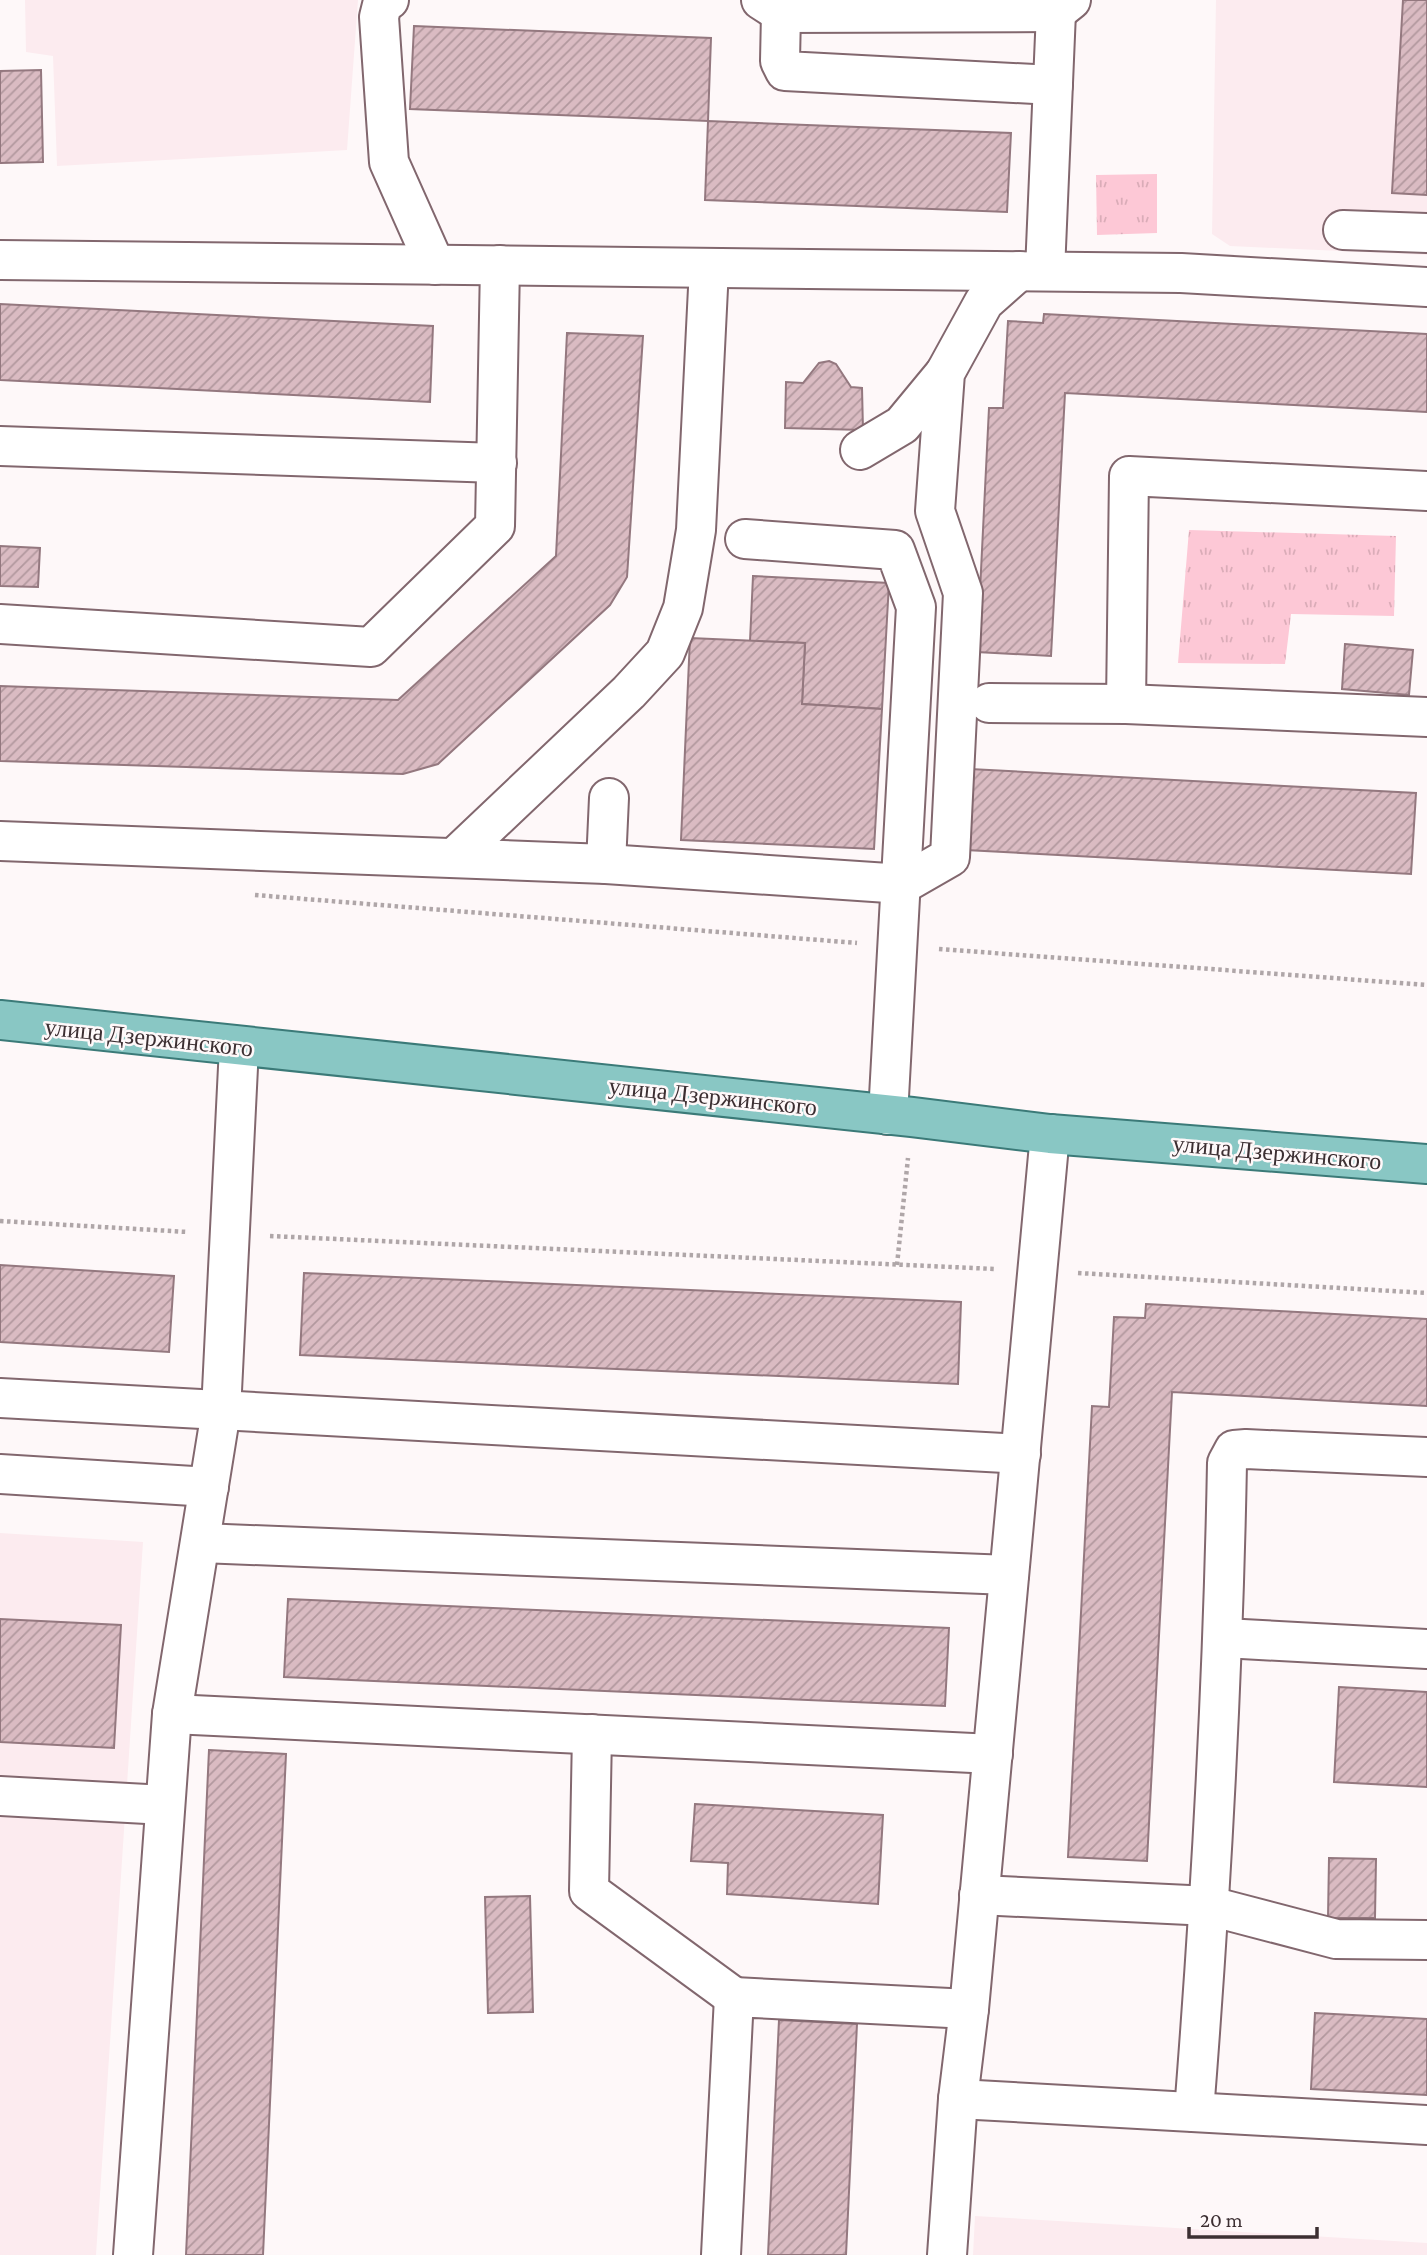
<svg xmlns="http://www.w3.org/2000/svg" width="1427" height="2255" viewBox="0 0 1427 2255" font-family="'Crimson Pro',serif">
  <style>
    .built { fill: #fcebef }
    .park { fill: url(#park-tufts) }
    .building { fill: url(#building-hatch); stroke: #94787f; stroke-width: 2 }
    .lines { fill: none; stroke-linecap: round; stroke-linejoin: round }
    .minor-casing { stroke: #82676e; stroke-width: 42 }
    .major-casing { stroke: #3b7a78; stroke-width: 42 }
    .path { stroke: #afa6a8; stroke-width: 4.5; stroke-dasharray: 3.5 3.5; stroke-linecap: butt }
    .minor { stroke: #fff; stroke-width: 38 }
    .major { stroke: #89c7c4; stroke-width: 38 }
    .labels { text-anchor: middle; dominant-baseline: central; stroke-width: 5; stroke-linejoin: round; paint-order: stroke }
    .street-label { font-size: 24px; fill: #3c2f32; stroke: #fef8f9 }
  </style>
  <defs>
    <pattern id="park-tufts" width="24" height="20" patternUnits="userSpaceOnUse" patternTransform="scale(1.75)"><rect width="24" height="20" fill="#fdc8d6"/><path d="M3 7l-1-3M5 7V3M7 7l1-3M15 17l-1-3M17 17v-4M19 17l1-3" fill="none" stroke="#daacb8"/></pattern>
    <pattern id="building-hatch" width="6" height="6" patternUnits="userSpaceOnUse" patternTransform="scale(1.75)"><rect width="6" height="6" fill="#dabbc2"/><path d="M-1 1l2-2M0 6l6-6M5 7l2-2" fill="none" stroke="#b2989e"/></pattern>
  </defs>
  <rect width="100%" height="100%" fill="#fef8f9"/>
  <g class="built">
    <polygon points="25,0 358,0 347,150 57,166 53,56 26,52"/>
    <polygon points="1216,0 1427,0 1427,255 1230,246 1212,234"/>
    <polygon points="0,1533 143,1542 96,2255 0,2255"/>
    <polygon points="975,2216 1427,2243 1427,2255 973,2255"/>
  </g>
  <g class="park">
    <polygon points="1157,174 1157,233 1097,235 1096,175"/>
    <polygon points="1189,530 1396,536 1394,616 1291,614 1285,664 1178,663"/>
  </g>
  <g class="building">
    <polygon points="1403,0 1427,0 1427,195 1392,193"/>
    <polygon points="414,26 711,38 708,121 410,109"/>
    <polygon points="41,70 43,162 0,163 0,71"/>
    <polygon points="708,121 1011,133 1007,212 705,200"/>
    <polygon points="0,304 433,326 430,402 0,380"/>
    <polygon points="1044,314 1427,334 1427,412 1065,393 1051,656 977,652 989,408 1003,408 1008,321 1043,323"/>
    <polygon points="567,333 643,336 627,577 610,605 438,764 403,774 0,761 0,686 398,700 556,556"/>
    <polygon points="829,361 836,364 851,387 862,388 863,430 785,428 786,382 803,383 819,363"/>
    <polygon points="0,546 40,548 38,587 0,586"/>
    <polygon points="753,576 889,583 882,709 802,704 805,643 750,641"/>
    <polygon points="690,638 805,643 802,704 882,709 874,849 681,840"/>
    <polygon points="1345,644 1413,650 1409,695 1342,689"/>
    <polygon points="970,769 1416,793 1411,874 966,850"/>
    <polygon points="0,1265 174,1276 169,1352 0,1342"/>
    <polygon points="304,1273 961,1302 958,1384 300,1355"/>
    <polygon points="1146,1304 1427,1319 1427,1406 1172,1392 1147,1861 1068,1857 1092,1406 1109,1407 1114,1317 1145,1318"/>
    <polygon points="288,1599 949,1628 945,1706 284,1677"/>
    <polygon points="0,1619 121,1625 114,1748 0,1742"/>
    <polygon points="1339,1687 1427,1692 1427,1787 1334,1782"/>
    <polygon points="209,1750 286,1754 263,2255 186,2255"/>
    <polygon points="695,1804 883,1815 878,1904 727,1894 728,1863 691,1861"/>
    <polygon points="1329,1858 1376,1859 1375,1918 1328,1918"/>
    <polygon points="530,1896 533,2012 488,2013 485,1897"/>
    <polygon points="1315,2013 1427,2019 1427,2095 1311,2089"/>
    <polygon points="779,2020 857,2024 846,2255 768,2255"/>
  </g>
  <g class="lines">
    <defs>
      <g id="minor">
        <polyline points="389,0 383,1 379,17 389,162 435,265"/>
        <polyline points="761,0 781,13 1056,12 1071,0"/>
        <polyline points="781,13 780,61 785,71 1053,85"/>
        <polyline points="1343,230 1427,233"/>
        <polyline points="0,260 1181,273 1427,287"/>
        <polyline points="1045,271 1056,12"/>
        <polyline points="0,446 497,463"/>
        <polyline points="860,450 902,425 945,373"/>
        <polyline points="745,539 895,550 916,607 888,1115"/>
        <polyline points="0,624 371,647 495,526 500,265"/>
        <polyline points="989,703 1126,704 1427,717"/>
        <polyline points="1126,704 1129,476 1427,491"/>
        <polyline points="0,841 606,864 609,798"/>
        <polyline points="454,858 629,692 665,653 683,608 696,530 709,268"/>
        <polyline points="606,864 903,884 950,857 963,593 935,511 945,373 984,302 1019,271"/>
        <polyline points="0,1398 1021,1454"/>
        <polyline points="0,1474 209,1487"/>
        <polyline points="201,1543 1009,1575"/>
        <polyline points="1224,1638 1427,1649"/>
        <polyline points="172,1714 993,1754"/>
        <polyline points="592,1734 589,1891 734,1997"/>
        <polyline points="0,1796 165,1805"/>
        <polyline points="979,1895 1210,1906 1336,1939 1427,1940"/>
        <polyline points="958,2099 1427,2125"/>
        <path d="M1194 2112C1211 1896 1223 1680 1227 1463L1234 1450 1246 1449 1427 1457"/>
        <polyline points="133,2255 172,1714 221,1411 239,1047"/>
        <polyline points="721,2255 734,1997 969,2009"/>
        <polyline points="947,2255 958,2099 969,2009 1050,1134"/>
      </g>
      <polyline id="major" points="0,1020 912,1117 1050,1134 1427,1164"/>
    </defs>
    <use href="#minor" class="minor-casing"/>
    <use href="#major" class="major-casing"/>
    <g class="path">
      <polyline points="255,895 857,943"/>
      <polyline points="939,949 1427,985"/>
      <polyline points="0,1221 188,1232"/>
      <polyline points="270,1236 995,1269"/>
      <polyline points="897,1265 908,1158"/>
      <polyline points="1078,1273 1427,1293"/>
    </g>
    <use href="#minor" class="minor"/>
    <use href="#major" class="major"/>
  </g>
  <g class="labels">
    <g class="street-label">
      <text transform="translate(149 1037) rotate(6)">улица Дзержинского</text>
      <text transform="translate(713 1096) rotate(6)">улица Дзержинского</text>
      <text transform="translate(1277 1152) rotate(5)">улица Дзержинского</text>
    </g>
  </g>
  <path d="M1189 2227v10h128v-10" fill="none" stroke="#3c2f32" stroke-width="3.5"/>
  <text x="1200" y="2227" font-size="21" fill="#3c2f32" stroke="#fef8f9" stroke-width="5" paint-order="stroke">20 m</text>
</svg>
